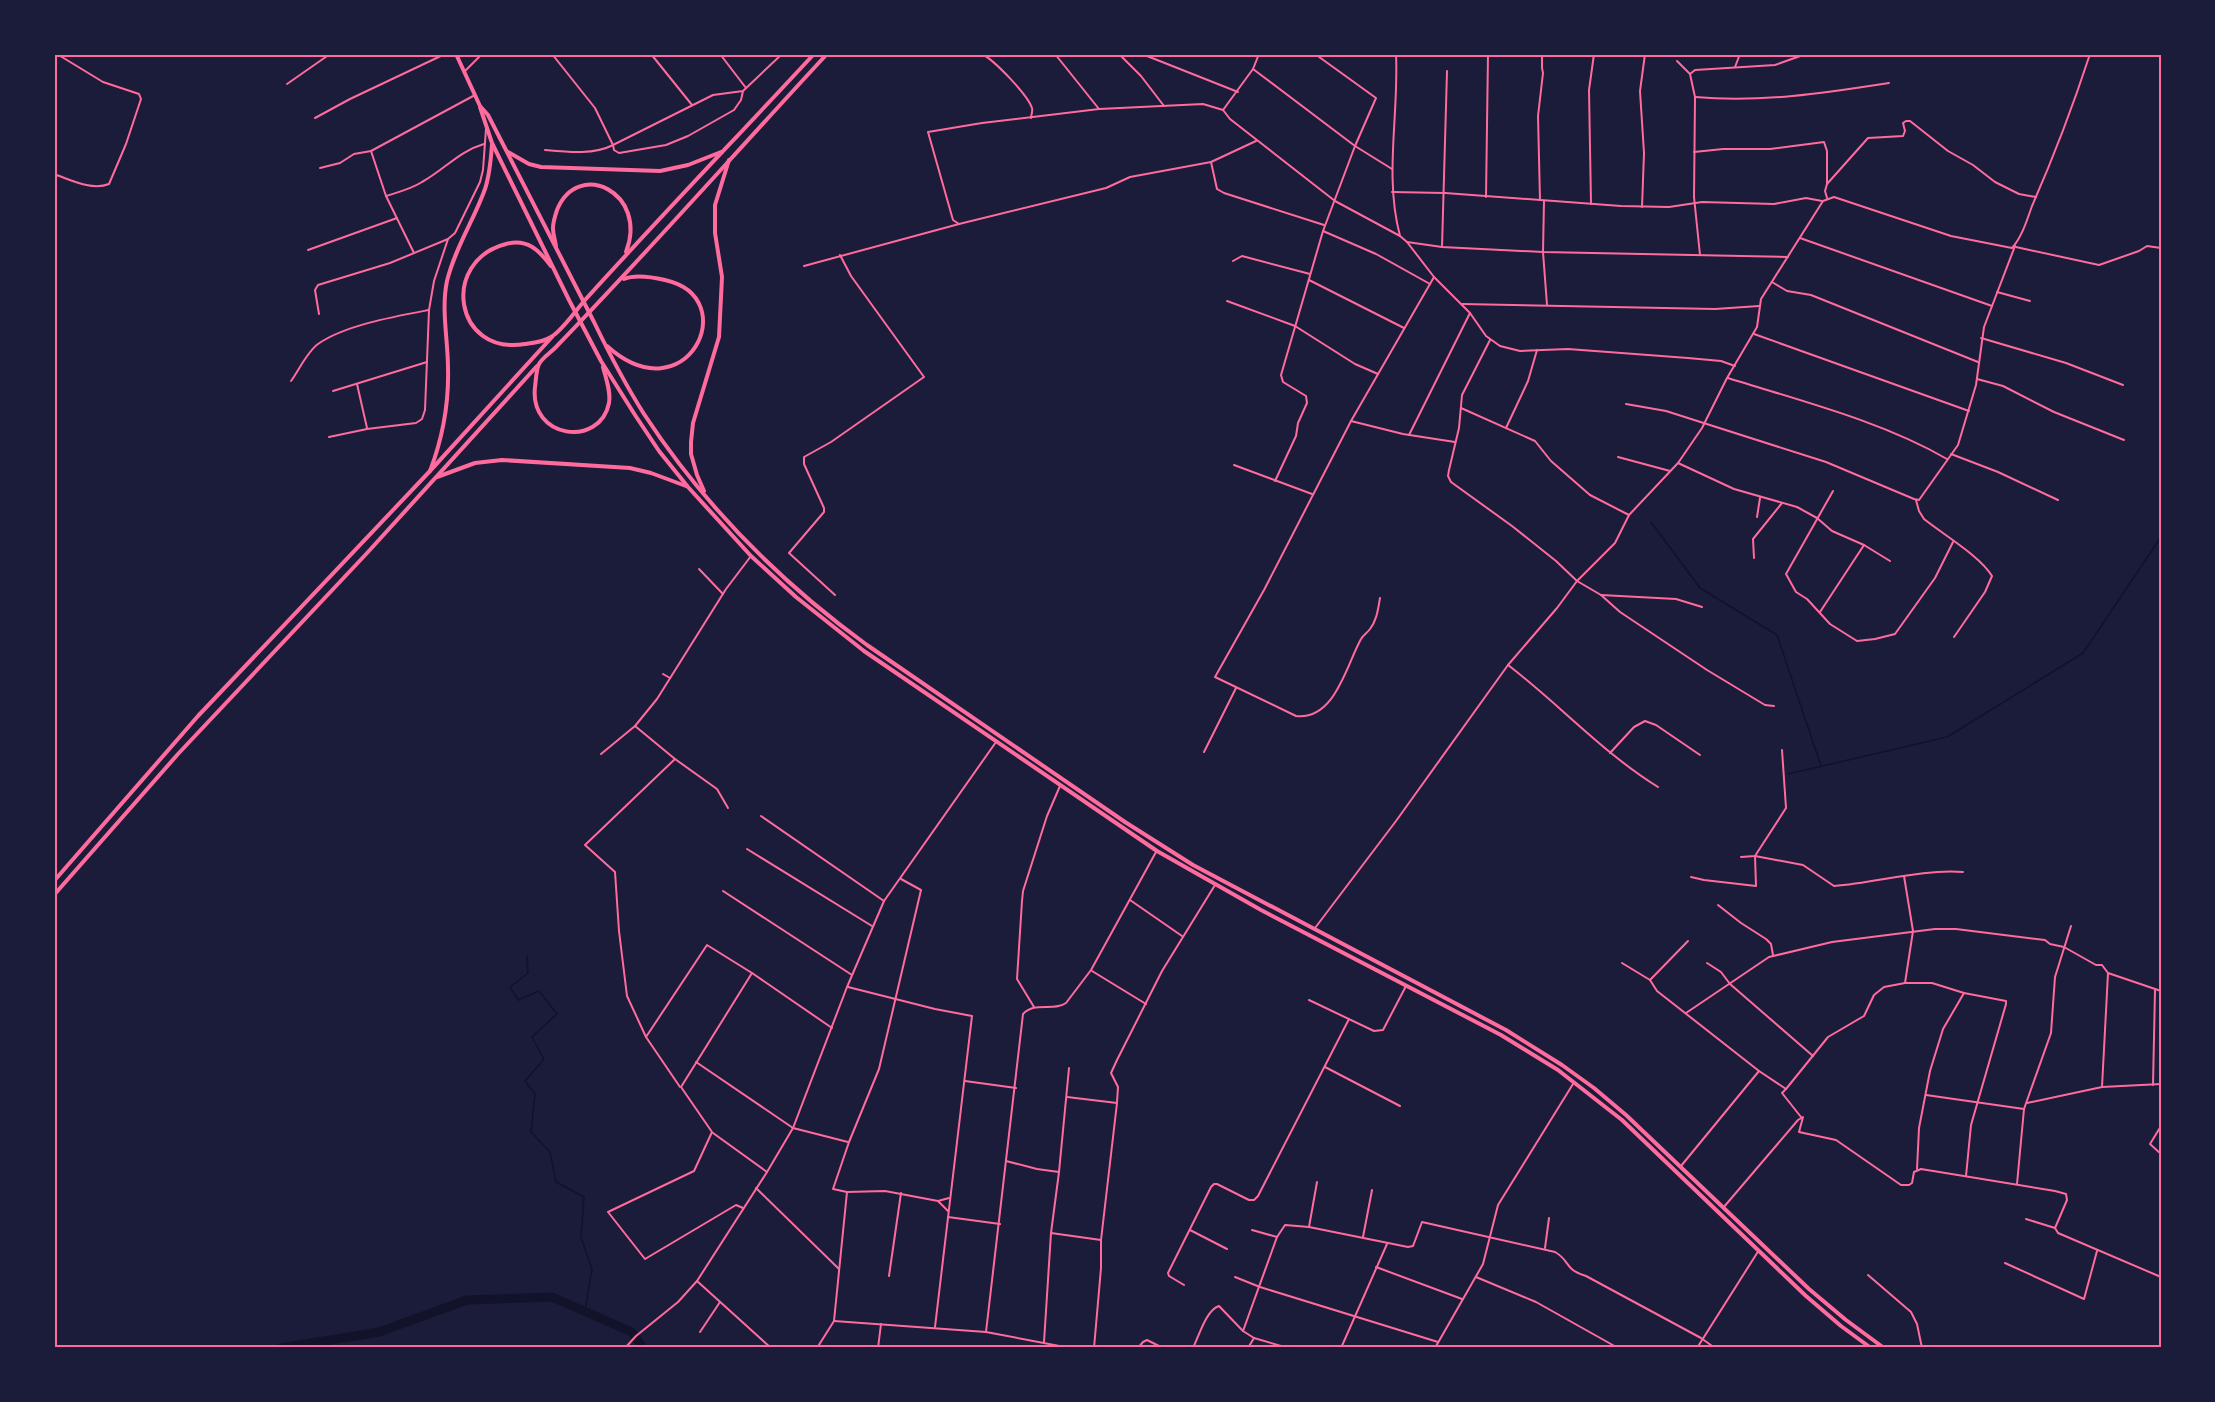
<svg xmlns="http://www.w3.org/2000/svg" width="2215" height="1402" viewBox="0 0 2215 1402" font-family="'DM Sans',sans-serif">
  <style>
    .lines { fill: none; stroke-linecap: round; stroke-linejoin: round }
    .stream { stroke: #12122b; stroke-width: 1.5 }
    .river { stroke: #12122b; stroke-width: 9 }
    .minor { stroke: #ff6b9d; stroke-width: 2 }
    .primary { stroke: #ff6b9d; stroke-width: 4 }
    .trunk { stroke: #ff6b9d; stroke-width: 4 }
    .neatline { fill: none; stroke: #ff6b9d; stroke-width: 2 }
  </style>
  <rect width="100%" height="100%" fill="#1b1b3a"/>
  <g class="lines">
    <g class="stream">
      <polyline points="1651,522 1700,588 1777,635 1821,766"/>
      <polyline points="1788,774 1947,737 2083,653 2161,537"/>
      <polyline points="527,956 528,973 510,987 518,1000 539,991 557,1014 532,1037 544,1059 525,1081 535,1094 531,1132 550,1152 556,1182 584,1197 581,1237 592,1269 585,1311"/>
    </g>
    <polyline class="river" points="281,1348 379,1332 467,1300 552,1297 632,1332 643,1348"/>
    <g class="minor">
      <polyline points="651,54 692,105"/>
      <polyline points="720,54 746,88"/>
      <path d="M982 54C994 60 1028 95 1032 108 1033 111 1031 115 1031 118"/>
      <polyline points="1055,54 1099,109"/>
      <polyline points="1119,54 1141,76 1164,106"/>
      <polyline points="1142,54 1238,92"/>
      <path d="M1396 54C1399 115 1384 176 1400 236"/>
      <polyline points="1677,61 1690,74 1695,97 1694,197 1700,255"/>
      <polyline points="1735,67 1740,54"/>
      <polyline points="1253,69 1355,146 1392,169"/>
      <polyline points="465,71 482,54"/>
      <polyline points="1690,74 1695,70 1775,65 1806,54"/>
      <polyline points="287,84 330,54"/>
      <polyline points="743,91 713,95 613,145 614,150 619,153 666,145 688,136 734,110 741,100 743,91 782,54"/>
      <path d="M1695 97C1760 103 1825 93 1889 83"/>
      <polyline points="1223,110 1253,69 1259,54"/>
      <polyline points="315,118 350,99 445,54"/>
      <polyline points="1256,141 1211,162 1130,177 1106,188 959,224 953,220 928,132 982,123 1099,109 1203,104 1223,110 1230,119 1335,201 1400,236 1407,242 1434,277 1470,313 1486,336 1500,346 1520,351 1568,349 1688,358 1721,361 1735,366"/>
      <path d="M545 150C567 152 594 155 613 145L595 108 552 54"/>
      <polyline points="371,151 386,196 414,253"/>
      <polyline points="1694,152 1723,149 1770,149 1824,142 1827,151 1827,184"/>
      <polyline points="1211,162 1217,189 1224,193 1324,225"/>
      <polyline points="320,168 340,163 354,154 371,151 475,95"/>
      <path d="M54 174C71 180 92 191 109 184L126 144 141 99 139 94 103 82 57 54"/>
      <polyline points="1392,192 1445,193 1621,206 1669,207 1702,202 1774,204 1806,198 1822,201"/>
      <path d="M386 196C399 192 411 189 422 182 444 170 459 151 484 144"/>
      <polyline points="1486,197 1488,54"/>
      <polyline points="1827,198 1825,191 1827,184 1868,138 1903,136 1905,131 1903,123 1906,121 1910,121 1948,151 1973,165 1995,182 2019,194 2036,197"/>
      <polyline points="1540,200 1538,116 1543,73 1542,68 1542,54"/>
      <polyline points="1544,201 1543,252 1547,305"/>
      <polyline points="1591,204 1589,90 1594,54"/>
      <polyline points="1642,207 1644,153 1640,91 1645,54"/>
      <polyline points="1323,231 1376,254 1430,284"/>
      <polyline points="1800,238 1992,306"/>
      <polyline points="1407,242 1442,247 1543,252 1788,257"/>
      <polyline points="1442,247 1447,71"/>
      <polyline points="2016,247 2099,265 2139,251 2147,246 2161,248"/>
      <polyline points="308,250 397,218"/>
      <polyline points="1233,261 1242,256 1310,274"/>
      <polyline points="804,266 959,224"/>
      <polyline points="1309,280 1404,328"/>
      <polyline points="1772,282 1787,291 1811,295 1978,362"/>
      <polyline points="1997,292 2030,301"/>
      <polyline points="1227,301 1295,326 1355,364 1378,374"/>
      <polyline points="1462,304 1715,309 1759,306"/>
      <polyline points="319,314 315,290 318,285 390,263 448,239 455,233 480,182 483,170 486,129"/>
      <polyline points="1754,334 1969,411"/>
      <polyline points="1981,338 2066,363 2123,385"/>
      <polyline points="1490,340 1462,395 1459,428 1449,470 1448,476 1451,482 1512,526 1556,561 1577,581 1601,595 1620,612 1707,670 1765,705 1774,706"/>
      <path d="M1728 378C1801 401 1881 421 1947 459"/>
      <polyline points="1977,379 2003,386 2054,412 2124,440"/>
      <path d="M291 381C299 370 307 352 318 344 345 325 397 316 429 310"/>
      <polyline points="357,384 367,428"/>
      <polyline points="333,391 427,362"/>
      <polyline points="1626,404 1666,411 1826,462 1914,499 1919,500 1958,445 1976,385 1984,327 2015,246"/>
      <polyline points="1461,408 1535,441 1551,461 1590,495 1629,515"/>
      <polyline points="1351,421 1403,434 1455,442"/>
      <polyline points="1506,428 1528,381 1537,350"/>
      <polyline points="1409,435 1470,313"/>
      <polyline points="329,437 367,429 416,423 422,419 425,410 429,310 434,281 448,239"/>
      <polyline points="1951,454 1998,472 2058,500"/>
      <polyline points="1618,457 1670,471"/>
      <polyline points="1678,463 1734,489 1797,507 1817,518 1832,531 1864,545 1890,561"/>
      <polyline points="1234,465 1312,494"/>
      <polyline points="1275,481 1296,436 1298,423 1307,403 1306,396 1283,382 1281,375 1323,231 1355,146 1376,98 1315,54"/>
      <polyline points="1833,491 1786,574 1796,592 1807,599 1830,624 1857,641 1875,639 1895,634 1935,578 1953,542"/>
      <path d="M1916 500 1919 511 1924 519C1944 535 1980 556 1992 576L1985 592 1954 637"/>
      <polyline points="1757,517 1760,498"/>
      <polyline points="1754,558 1753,539 1782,503"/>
      <polyline points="699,569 723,594"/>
      <polyline points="835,595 789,553 824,512 824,508 804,464 804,457 831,442 924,377 851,276 840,255"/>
      <polyline points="1601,595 1676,599 1702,607"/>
      <path d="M1380 598C1378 609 1377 620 1370 629 1367 633 1363 635 1361 639 1346 666 1335 720 1296 716L1215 677 1264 590 1351 421 1434 277"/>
      <polyline points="1820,612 1864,545"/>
      <path d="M1508 665C1559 704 1603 753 1658 787"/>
      <polyline points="663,674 670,678"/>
      <polyline points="635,726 675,759 585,845 615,872 619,931 627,996 646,1037 707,945 752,973 681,1087 712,1132 694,1171 608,1212 645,1259 736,1205 743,1208"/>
      <polyline points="1204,752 1236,688"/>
      <polyline points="1610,753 1634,727 1645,721 1656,725 1700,755"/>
      <polyline points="601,754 635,726 657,699 726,589 751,556"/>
      <polyline points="675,759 717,789 728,808"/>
      <polyline points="761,816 884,901"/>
      <polyline points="747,849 872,926"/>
      <polyline points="1741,857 1755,856 1786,808 1782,750"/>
      <polyline points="1904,876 1913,931 1905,983"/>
      <path d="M1691 877 1704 880 1756 886 1755 856 1803 865 1834 886C1877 883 1919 869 1963 872"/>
      <polyline points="723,891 852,975"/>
      <polyline points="1130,900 1182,936"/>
      <polyline points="1718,905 1741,923 1766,939 1771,944 1773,955"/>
      <path d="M1315 928 1396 821 1508 665 1557 608 1577 581 1615 543 1629 515 1678 463 1702 428 1727 378 1757 327 1761 299 1823 201 1834 197 1951 236 2012 248C2022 237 2027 220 2032 206 2054 156 2073 106 2090 54"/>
      <polyline points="1622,963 1650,980 1657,991 1759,1071 1786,1089 1782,1093 1801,1117"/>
      <polyline points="1707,963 1721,972 1730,984 1813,1056"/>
      <polyline points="1092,971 1146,1004"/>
      <polyline points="752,973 832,1028"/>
      <polyline points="2108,973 2161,991"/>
      <polyline points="1650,980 1688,941"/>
      <polyline points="848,987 935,1009 972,1016 935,1327"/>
      <polyline points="1309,1000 1374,1031 1383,1030 1406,986"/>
      <polyline points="1034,1007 1017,979 1022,901 1023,891 1047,816 1060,786"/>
      <polyline points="1686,1013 1769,957 1832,942 1935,929 1956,929 2045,940 2050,944 2064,947 2096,965 2102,965 2108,973 2102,1087"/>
      <polyline points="646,1037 680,1087"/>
      <polyline points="696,1062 793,1128 848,1142"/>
      <polyline points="1325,1067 1400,1106"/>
      <polyline points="965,1081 1016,1088"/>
      <polyline points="2153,1085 2155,990"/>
      <polyline points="1786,1089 1828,1037 1864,1016 1874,995 1884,987 1905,983 1932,983 1964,993 2006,1001 2006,1004 1971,1125 1966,1176"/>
      <polyline points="1926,1095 2024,1109"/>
      <polyline points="1067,1097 1117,1103 1101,1240 1101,1268 1094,1348"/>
      <polyline points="1117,1102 1118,1087 1111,1073 1117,1060 1162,971 1215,885"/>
      <polyline points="2027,1103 2102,1087 2161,1084"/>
      <polyline points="2161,1126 2150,1144 2161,1154"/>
      <polyline points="713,1133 767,1172"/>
      <polyline points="1006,1161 1037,1169 1059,1172"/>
      <polyline points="1681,1166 1759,1071"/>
      <polyline points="1917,1169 1919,1128 1930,1071 1943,1029 1964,993"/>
      <polyline points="2017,1184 2024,1109 2051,1033 2055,977 2071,926"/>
      <polyline points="756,1188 839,1269"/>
      <polyline points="847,1192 885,1191 938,1201 949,1198"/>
      <polyline points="938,1201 948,1211"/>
      <polyline points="1723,1208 1798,1120 1803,1117 1799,1132 1836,1140 1901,1185 1909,1185 1912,1183 1914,1172 1921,1169 2055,1191 2066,1194 2067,1200 2055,1228 2058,1233 2161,1277"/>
      <polyline points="948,1217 1000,1224"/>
      <polyline points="2026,1219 2055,1228"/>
      <polyline points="1309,1227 1317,1182"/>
      <polyline points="1190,1230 1227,1249"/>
      <polyline points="1252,1230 1277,1237"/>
      <polyline points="1051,1233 1101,1240"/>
      <polyline points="1363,1237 1372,1190"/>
      <polyline points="1545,1248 1549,1218"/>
      <polyline points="2005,1263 2084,1299 2097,1251"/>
      <polyline points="1376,1267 1462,1299"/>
      <polyline points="1868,1275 1911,1312 1917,1324 1922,1348"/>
      <polyline points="889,1276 901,1193"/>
      <polyline points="1235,1277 1260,1287 1438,1342"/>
      <polyline points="1476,1277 1536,1302 1618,1348"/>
      <polyline points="697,1281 771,1348"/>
      <polyline points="1184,1285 1169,1276 1168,1273 1211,1187 1214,1184 1217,1184 1249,1200 1254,1200 1258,1196 1349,1019"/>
      <polyline points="834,1321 986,1332 1070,1348"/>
      <path d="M1243 1331 1277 1237 1285 1225 1309 1227 1408 1247 1413 1246 1422 1222 1555 1252C1571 1261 1563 1269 1586 1276L1701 1338 1715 1348"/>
      <polyline points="700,1332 720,1302"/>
      <path d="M986 1332 1023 1014C1035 1001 1053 1012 1066 1003L1091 970 1156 852"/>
      <polyline points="1044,1342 1051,1233 1059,1172 1069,1068"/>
      <polyline points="625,1348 636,1336 678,1302 697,1281 767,1172 793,1128 847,987 884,901 996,742"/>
      <polyline points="817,1348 834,1321 847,1192 833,1189 849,1142 879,1069 921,890 901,879"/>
      <polyline points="878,1348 881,1324"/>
      <polyline points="1138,1348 1143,1342 1147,1340 1163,1348"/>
      <path d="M1193 1348C1199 1336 1206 1310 1219 1306L1243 1331 1254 1338 1288 1348"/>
      <polyline points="1248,1348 1254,1338"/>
      <polyline points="1341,1348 1387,1244"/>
      <polyline points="1435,1348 1483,1264 1498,1205 1573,1084"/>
      <polyline points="1697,1348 1759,1250"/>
    </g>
    <g class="primary">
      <polyline points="54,881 198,716 430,471 552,337"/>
      <polyline points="54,895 178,754 368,552 537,366"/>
    </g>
    <g class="trunk">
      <path d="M456 54 480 106 488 115C523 184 558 253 594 322 609 353 625 384 644 414 703 504 780 582 867 645L1125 822 1193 865 1506 1030 1562 1065 1594 1088 1626 1115 1809 1289 1846 1320 1884 1348"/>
      <polyline points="480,107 492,143 569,300 601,361 635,415 659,451 688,487 751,556 796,597 864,651 1157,851 1261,910 1501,1035 1558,1070 1622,1120 1806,1296 1841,1326 1871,1348"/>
      <polyline points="508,152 529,164 541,167 660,171 688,165 721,152"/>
      <path d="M556 246C555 240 553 234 553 228 553 222 555 216 557 210 578 158 649 193 626 252"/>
      <path d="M551 266C539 250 527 238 506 244 440 261 454 356 525 344 533 343 544 342 551 337 562 331 576 310 585 300 660 217 738 136 814 54"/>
      <path d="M607 346C686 417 745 298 665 280 652 277 636 274 624 279"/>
      <path d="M603 367C606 379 611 391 609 403 600 448 529 439 535 387 536 380 536 370 539 364 542 358 550 353 555 348 648 252 736 152 827 54"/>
      <path d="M430 471C443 437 449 404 448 368 448 340 441 309 447 281 455 248 474 220 485 189 490 174 491 159 492 144"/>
      <polyline points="437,477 475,463 502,460 630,468 651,473 686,486"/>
      <polyline points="704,491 697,475 691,454 691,442 693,423 719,337 722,277 715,233 715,205 729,160"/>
    </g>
  </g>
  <rect width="2215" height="1402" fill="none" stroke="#1b1b3a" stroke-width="111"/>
  <rect x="56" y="56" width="2104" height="1290" class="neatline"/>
</svg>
